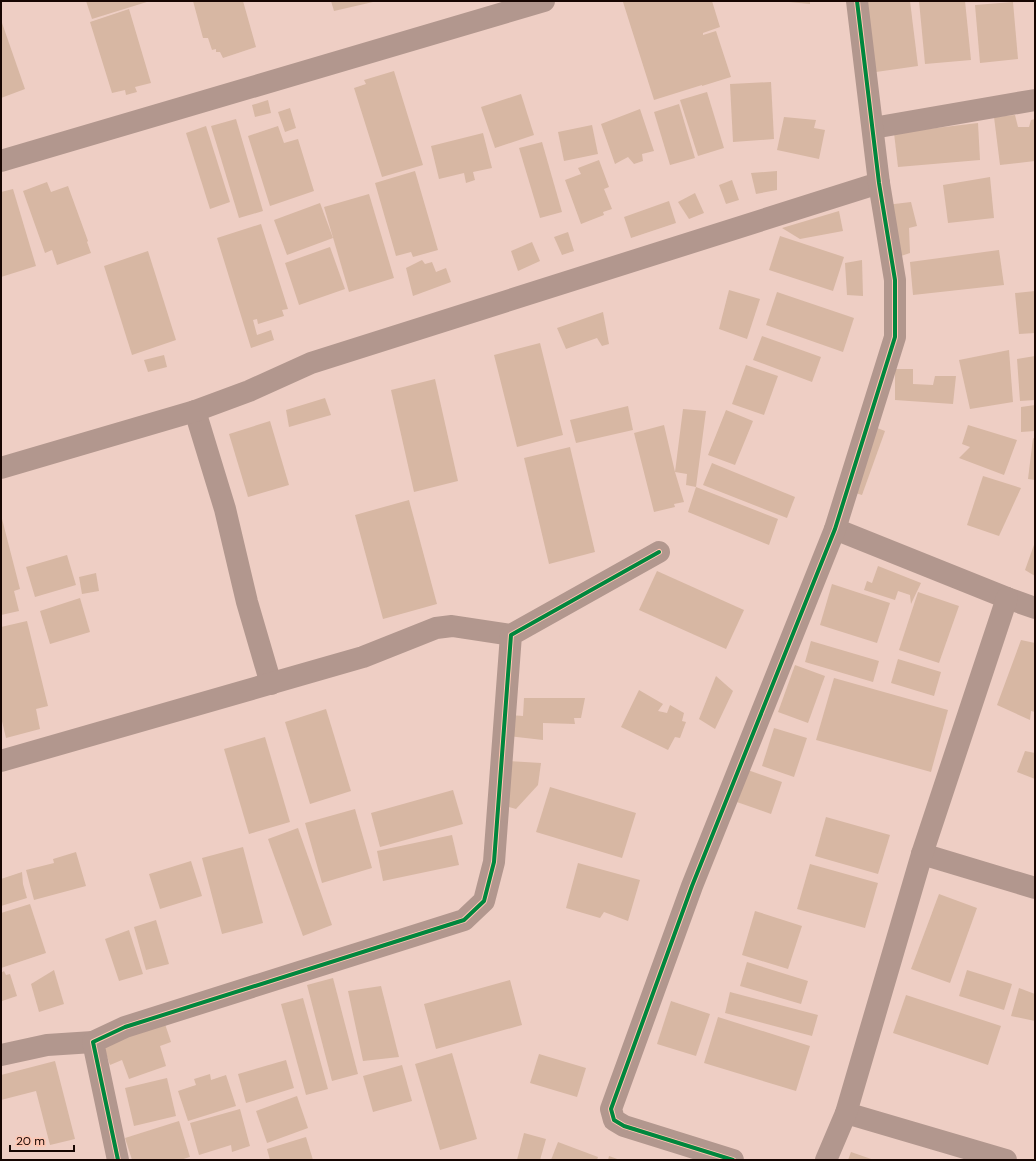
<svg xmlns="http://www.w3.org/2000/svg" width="1036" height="1161" viewBox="0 0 1036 1161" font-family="'DM Sans',sans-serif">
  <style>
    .building { fill: #d7b7a3 }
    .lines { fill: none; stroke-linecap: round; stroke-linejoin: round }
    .minor { stroke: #b2978e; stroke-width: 22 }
    .cycleway-casing { stroke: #ffc6b2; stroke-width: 6 }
    .cycleway { stroke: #00873e; stroke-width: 4 }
  </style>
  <rect width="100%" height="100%" fill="#eecec4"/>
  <g class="building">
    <polygon points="86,1 150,1 92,19"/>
    <polygon points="193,1 243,1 256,47 223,58 220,52 216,52 216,49 212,50 208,38 203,38"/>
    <polygon points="331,1 373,1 373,2 334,11"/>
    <polygon points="628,1 712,1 720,27 703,33 703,35 716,31 731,77 702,86 702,85 654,100 623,2"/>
    <polygon points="790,1 810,1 810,4 789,2"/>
    <polygon points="867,1 910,1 918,66 876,72"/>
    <polygon points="919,1 965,1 971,60 925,64"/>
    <polygon points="1013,2 1018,59 980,63 975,5"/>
    <polygon points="129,9 151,83 135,87 137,92 126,95 125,90 112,93 90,22"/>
    <polygon points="1,20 25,89 1,98"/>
    <polygon points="394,71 423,165 382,177 354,88 366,84 364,80"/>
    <polygon points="771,82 774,139 733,142 730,84"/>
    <polygon points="707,92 724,148 698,156 680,100"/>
    <polygon points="521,94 534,135 495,148 481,107"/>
    <polygon points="268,100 271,113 255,117 252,105"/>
    <polygon points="679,104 695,158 670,165 654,112"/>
    <polygon points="290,108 296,128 285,132 278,112"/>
    <polygon points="640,109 654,151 642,154 643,161 634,164 628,157 615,164 601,124"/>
    <polygon points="1015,115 1018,127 1029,127 1031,120 1035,119 1035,161 1000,165 994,117"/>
    <polygon points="784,117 816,120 814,128 825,130 819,159 777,150"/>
    <polygon points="236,119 263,211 239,218 211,126"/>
    <polygon points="978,123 980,160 898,167 894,133"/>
    <polygon points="592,125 598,154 564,161 558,132"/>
    <polygon points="206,126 230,202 210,209 186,133"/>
    <polygon points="278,126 284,143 298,139 314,191 270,206 248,136"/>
    <polygon points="483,133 492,168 473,172 475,180 466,183 464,173 439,179 431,146"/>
    <polygon points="542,142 562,212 540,218 519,148"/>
    <polygon points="599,160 609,187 604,189 612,209 603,212 604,215 581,224 565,180 581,174 578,168"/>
    <polygon points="415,171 438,250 413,257 411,252 396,256 375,183"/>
    <polygon points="777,171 777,190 756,194 751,173"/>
    <polygon points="990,177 994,218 948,223 943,185"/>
    <polygon points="732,180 739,200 726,204 719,185"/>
    <polygon points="47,182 51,192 68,186 88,241 87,242 91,253 57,265 52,250 45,253 23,191"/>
    <polygon points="13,189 36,266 1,277 1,192"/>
    <polygon points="695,193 704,213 689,219 678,202"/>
    <polygon points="369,194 394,278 349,292 324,207"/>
    <polygon points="669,201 676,223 631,238 624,217"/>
    <polygon points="911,202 917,226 909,228 910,253 895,258 886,205"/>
    <polygon points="320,203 333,238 287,255 274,220"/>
    <polygon points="839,211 843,231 800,239 782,228"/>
    <polygon points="261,224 288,309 282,310 284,316 258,324 257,319 253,320 257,335 271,330 274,340 251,348 217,238"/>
    <polygon points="568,232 574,251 562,255 554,237"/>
    <polygon points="780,236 844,257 833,291 769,270"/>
    <polygon points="532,242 540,261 518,271 511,251"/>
    <polygon points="330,247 345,289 299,305 285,263"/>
    <polygon points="999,250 1004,285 913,295 910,262"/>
    <polygon points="148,251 176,340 132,355 104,266"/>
    <polygon points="422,260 425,264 432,262 436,272 446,268 451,282 413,296 406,268"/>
    <polygon points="862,260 863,296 847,295 845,263"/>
    <polygon points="729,290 760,299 747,339 719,329"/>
    <polygon points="1035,291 1035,333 1019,334 1015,293"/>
    <polygon points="777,292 854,318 843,352 766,325"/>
    <polygon points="603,312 609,344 602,346 597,338 566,349 557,328"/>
    <polygon points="762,336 821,357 812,382 753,360"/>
    <polygon points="540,343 563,435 517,447 494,355"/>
    <polygon points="1009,350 1013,402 970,409 959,360"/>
    <polygon points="164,355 167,367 148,372 144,360"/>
    <polygon points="1035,356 1035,400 1020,401 1017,359"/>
    <polygon points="746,365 778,376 764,415 732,404"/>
    <polygon points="895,369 913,369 913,384 933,385 935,376 956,376 953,404 895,400"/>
    <polygon points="435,379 458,481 414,492 391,390"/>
    <polygon points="325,398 331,415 289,427 286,410"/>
    <polygon points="1035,405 1035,431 1021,432 1021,407"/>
    <polygon points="628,406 633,430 576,443 570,420"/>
    <polygon points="683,409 706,411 696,487 778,519 769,545 688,512 696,487 686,485 687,474 675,472 684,502 674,504 675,507 654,512 634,433 664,425 675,472"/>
    <polygon points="726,410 753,421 735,465 708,455"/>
    <polygon points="270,421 289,485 248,497 229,434"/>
    <polygon points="968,425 1017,440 1004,475 959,458 970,447 962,444"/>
    <polygon points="872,426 885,431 862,495 852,492"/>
    <polygon points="1033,438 1035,439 1035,480 1028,479"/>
    <polygon points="570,447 595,552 549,564 524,458"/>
    <polygon points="712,463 795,497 787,518 703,485"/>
    <polygon points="983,476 1021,488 999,536 967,525"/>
    <polygon points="409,500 437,604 383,619 355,515"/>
    <polygon points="1,515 20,589 14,591 19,611 1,615"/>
    <polygon points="1035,542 1035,576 1025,570"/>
    <polygon points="67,555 76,585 35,597 26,567"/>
    <polygon points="878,566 921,583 911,604 910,595 898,591 895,600 864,590 867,581 872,583"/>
    <polygon points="657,571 744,610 726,649 639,610"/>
    <polygon points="96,573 99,591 82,594 79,577"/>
    <polygon points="832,584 890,603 877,643 820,625"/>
    <polygon points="918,592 959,606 939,663 899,650"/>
    <polygon points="80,598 90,632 50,644 40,611"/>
    <polygon points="27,621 48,706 36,709 40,729 6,738 1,717 1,627"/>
    <polygon points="1021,640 1035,643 1035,712 1031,711 1030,720 997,705"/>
    <polygon points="811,641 879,661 873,682 805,662"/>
    <polygon points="898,659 941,672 934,696 891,683"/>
    <polygon points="795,665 825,676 808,723 778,712"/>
    <polygon points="716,676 733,691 715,729 699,719"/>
    <polygon points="834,678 948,710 931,772 816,740"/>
    <polygon points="639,690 663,704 658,711 667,713 670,705 684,713 682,721 686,722 680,738 675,737 668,750 621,727"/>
    <polygon points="524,698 585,698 581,718 574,718 575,724 543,723 543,740 507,736 510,715 523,716"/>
    <polygon points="326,709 351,791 310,804 285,722"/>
    <polygon points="774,728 807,738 794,777 762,766"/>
    <polygon points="265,737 290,822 249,834 224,749"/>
    <polygon points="1025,751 1035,753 1035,779 1017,772"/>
    <polygon points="508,761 541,763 538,785 516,809 502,805"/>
    <polygon points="745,769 782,782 771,814 734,801"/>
    <polygon points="550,787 636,813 622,858 536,832"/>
    <polygon points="453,790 463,824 380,847 371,813"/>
    <polygon points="355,809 372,868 322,883 305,823"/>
    <polygon points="826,817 890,835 878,874 815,856"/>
    <polygon points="298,828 332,925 303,936 268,839"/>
    <polygon points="452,835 459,865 383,881 377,851"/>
    <polygon points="243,847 263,923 222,934 202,858"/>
    <polygon points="76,852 86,886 34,900 26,870 54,863 53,859"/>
    <polygon points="191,861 202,896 160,909 149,874"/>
    <polygon points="578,863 640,880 628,921 604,912 600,918 566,908"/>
    <polygon points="810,864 878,883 865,928 797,909"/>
    <polygon points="22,872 23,884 27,898 1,906 1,879"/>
    <polygon points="939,894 977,908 950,983 911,969"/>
    <polygon points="30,904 46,953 1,968 1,913"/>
    <polygon points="755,911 802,926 788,969 742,955"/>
    <polygon points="156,920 169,964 146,970 134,927"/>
    <polygon points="129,930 143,974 119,981 105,939"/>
    <polygon points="747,962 808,981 801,1004 740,986"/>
    <polygon points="54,970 64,1004 39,1012 31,984"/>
    <polygon points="967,970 1012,984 1004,1010 959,996"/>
    <polygon points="4,971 6,975 10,974 17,996 2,1001 1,997 1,973"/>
    <polygon points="333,978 358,1074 332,1081 307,985"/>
    <polygon points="510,980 522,1025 436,1049 424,1004"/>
    <polygon points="381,986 399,1057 363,1061 348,991"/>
    <polygon points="1019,988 1035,994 1035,1021 1011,1016"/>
    <polygon points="730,992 818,1015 812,1036 725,1013"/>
    <polygon points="906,995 1001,1026 988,1065 893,1033"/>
    <polygon points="303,998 328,1089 306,1095 281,1004"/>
    <polygon points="671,1001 710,1014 696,1056 657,1044"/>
    <polygon points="718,1017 810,1046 796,1091 704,1063"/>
    <polygon points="165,1024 171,1042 160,1046 166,1066 129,1079 122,1060 110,1065 103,1045"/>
    <polygon points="452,1053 477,1139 440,1150 415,1064"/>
    <polygon points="539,1054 586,1068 577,1097 530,1083"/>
    <polygon points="286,1060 294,1088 246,1103 238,1074"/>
    <polygon points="55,1061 75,1139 50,1145 36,1091 1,1100 1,1075"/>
    <polygon points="402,1065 412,1101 373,1112 363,1076"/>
    <polygon points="210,1074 211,1080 226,1075 236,1106 188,1121 178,1091 196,1085 194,1079"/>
    <polygon points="167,1078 176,1116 134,1126 125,1088"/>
    <polygon points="297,1096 308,1128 267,1143 256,1111"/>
    <polygon points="240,1109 250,1146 232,1152 231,1145 199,1155 190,1123"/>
    <polygon points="179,1121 190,1157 180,1160 132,1160 125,1138"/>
    <polygon points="524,1133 546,1139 540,1160 517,1160"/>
    <polygon points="306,1137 313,1160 270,1160 267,1149"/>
    <polygon points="558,1142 598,1157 597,1160 551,1160"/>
    <polygon points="851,1152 874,1160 848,1160"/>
    <polygon points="609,1156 620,1160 608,1160"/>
  </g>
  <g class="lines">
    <g class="minor">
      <polyline points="873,128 1035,100"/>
      <polyline points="1,161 544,1"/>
      <polyline points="195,411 225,509 247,602 271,684"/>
      <polyline points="1,468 195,411 249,391 311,363 879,183"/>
      <polyline points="835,529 1007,598 1035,608"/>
      <polyline points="1,761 363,657 436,628 452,626 511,635"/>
      <polyline points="922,854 1035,888"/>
      <polyline points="1,1055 47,1045 93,1042"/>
      <polyline points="846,1113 1006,1160"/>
      <polyline points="118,1160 93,1042 125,1027 464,920 484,901 494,862 511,635 659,552"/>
      <polyline points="733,1160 624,1126 614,1120 611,1109 692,886 835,529 895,337 895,280 879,183 857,1"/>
      <polyline points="826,1160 846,1113 922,854 1007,598"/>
    </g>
    <defs>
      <g id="cycleway">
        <polyline points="118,1160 93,1042 125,1027 464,920 484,901 494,862 511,635 659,552"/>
        <polyline points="733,1160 624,1126 614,1120 611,1109 692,886 835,529 895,337 895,280 879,183 857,1"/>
      </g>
    </defs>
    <use href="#cycleway" class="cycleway-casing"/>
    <use href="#cycleway" class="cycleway"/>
  </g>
  <rect width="1036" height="1161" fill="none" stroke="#170602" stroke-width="4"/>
  <path d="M10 1145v6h64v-6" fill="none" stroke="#170602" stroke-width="2"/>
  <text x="16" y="1145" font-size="12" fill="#170602" stroke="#ffc6b2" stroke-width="3" paint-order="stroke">20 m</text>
</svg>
